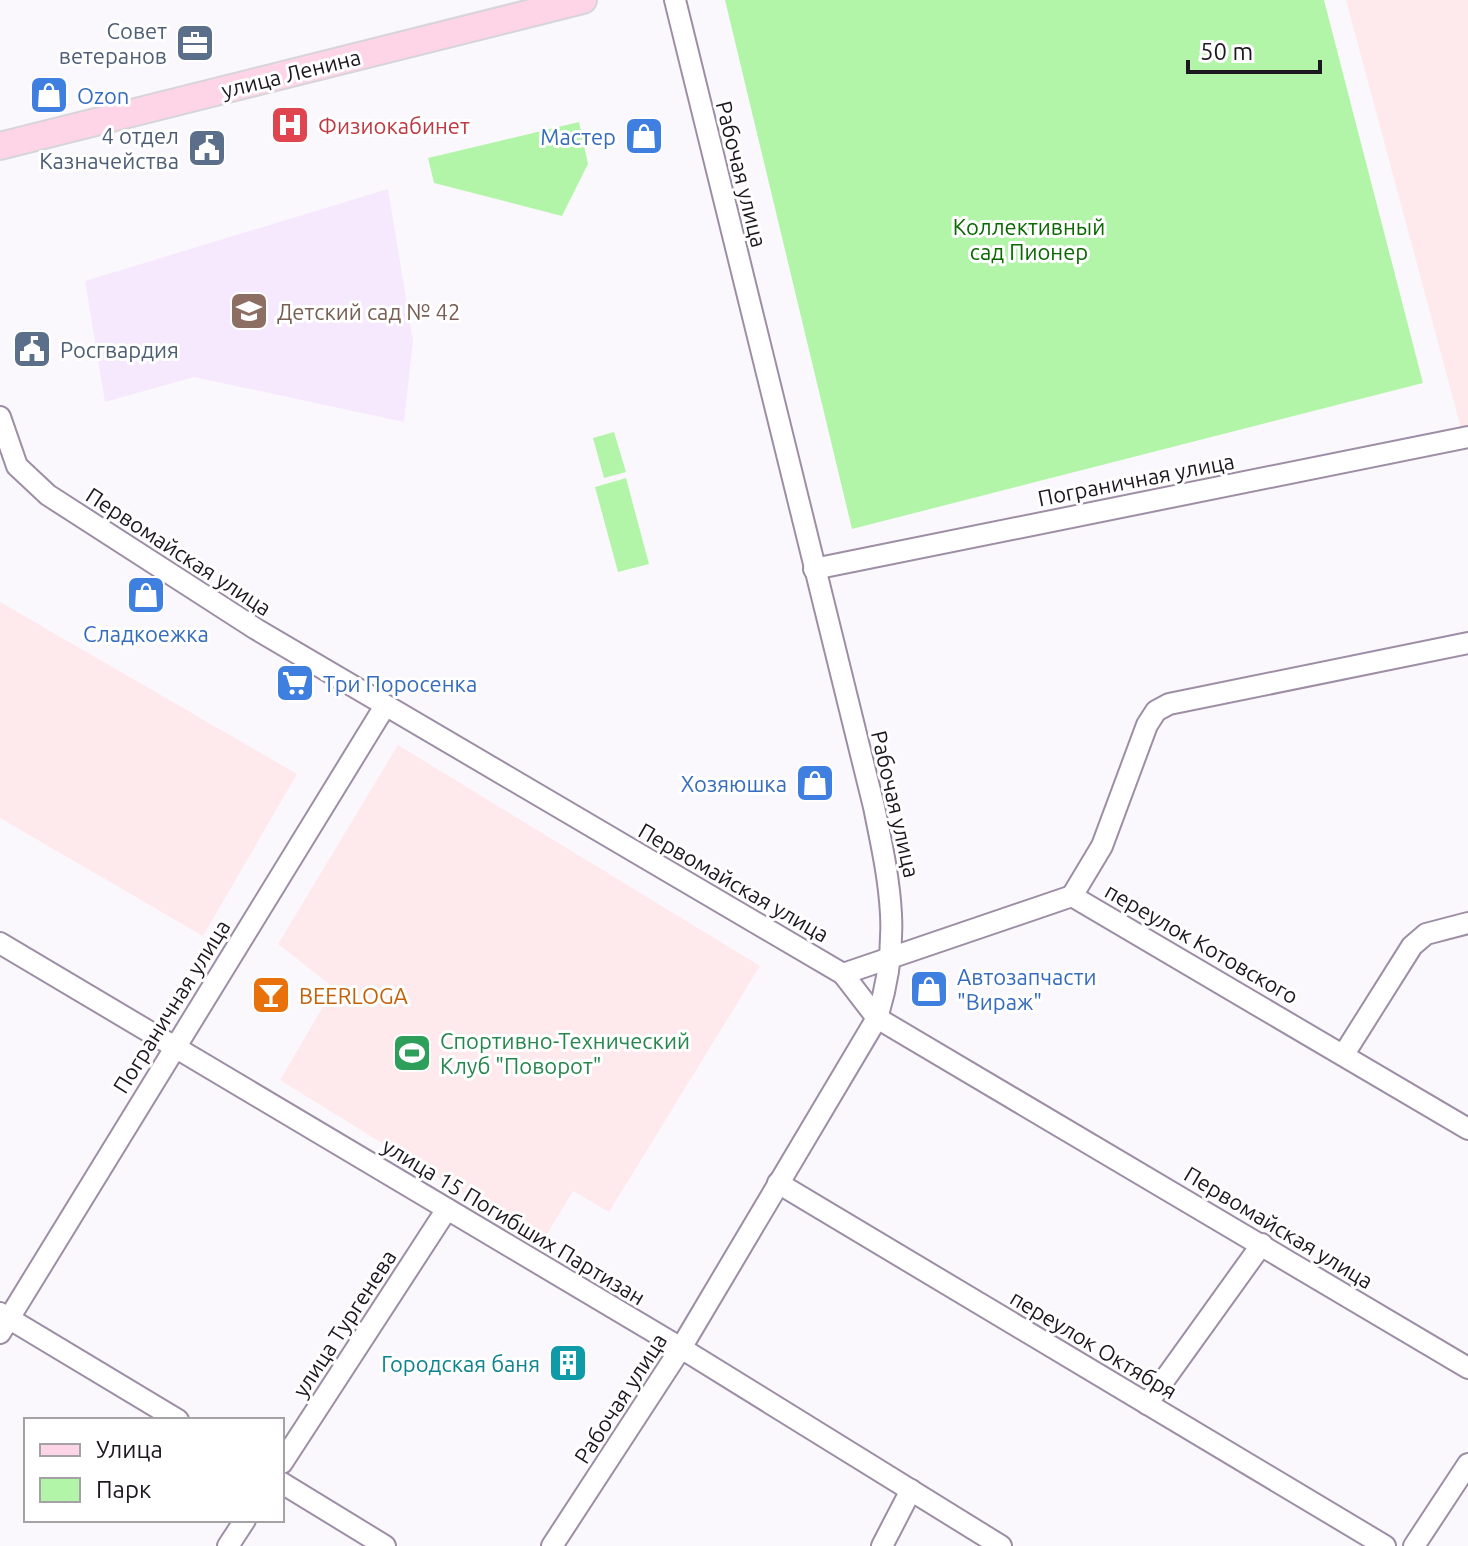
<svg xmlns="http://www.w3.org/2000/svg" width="1468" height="1546" viewBox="0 0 1468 1546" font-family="Ubuntu,sans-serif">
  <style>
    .industrial { fill: #fee9ed }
    .built { fill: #f6e9fd }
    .green { fill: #b2f5a9 }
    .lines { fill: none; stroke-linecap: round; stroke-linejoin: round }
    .minor-casing { stroke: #9d8ea6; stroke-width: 24 }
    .major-casing { stroke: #d6d5d7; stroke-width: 30 }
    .minor { stroke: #fff; stroke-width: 20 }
    .major { stroke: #fed5e6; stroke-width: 26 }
    .labels { text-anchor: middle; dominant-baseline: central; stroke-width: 6; stroke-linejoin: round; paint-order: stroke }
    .service-label { font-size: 22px; fill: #4e5e75; stroke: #fff; text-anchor: end }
    .street-label { font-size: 22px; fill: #1d1720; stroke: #fff }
    .shop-label { font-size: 22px; fill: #366cbe; stroke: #fff; text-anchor: start }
    .health-label { font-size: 22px; fill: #be3a42; stroke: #fff; text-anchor: start }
    .park-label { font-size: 22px; fill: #096800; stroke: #fff }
    .education-label { font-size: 22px; fill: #785e54; stroke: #fff; text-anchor: start }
    .food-label { font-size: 22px; fill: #c56008; stroke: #fff; text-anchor: start }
    .leisure-label { font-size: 22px; fill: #27864d; stroke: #fff; text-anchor: start }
    .culture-label { font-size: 22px; fill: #0d838f; stroke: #fff; text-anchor: end }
  </style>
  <rect width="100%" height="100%" fill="#fbf8fd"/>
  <g class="industrial">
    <polygon points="1346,0 1468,0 1468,427 1461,428"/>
    <polygon points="0,602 297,774 203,936 0,818"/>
    <polygon points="398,745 760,966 609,1212 573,1191 542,1242 280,1080 334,988 278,944"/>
  </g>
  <polygon class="built" points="388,189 413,341 404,422 194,377 105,402 85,281"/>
  <g class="green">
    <polygon points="725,0 1324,0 1423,383 852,529"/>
    <polygon points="579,122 588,164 562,216 434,183 428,158"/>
    <polygon points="614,432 626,472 604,478 593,438"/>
    <polygon points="626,478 649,564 618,572 595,487"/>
  </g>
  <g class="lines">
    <defs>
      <g id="minor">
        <polyline points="0,417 17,466 48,495 256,629 843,974 877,1018 1468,1368"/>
        <polyline points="814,569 1468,437"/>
        <polyline points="1072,896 1102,846 1147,725 1156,711 1169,704 1468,643"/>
        <polyline points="1072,896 1468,1129"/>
        <polyline points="0,943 681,1348 1001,1546"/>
        <polyline points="843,974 1072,896"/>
        <polyline points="1344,1054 1412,946 1426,934 1468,923"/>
        <polyline points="778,1183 1385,1546"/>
        <polyline points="0,1313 178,1420"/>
        <polyline points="0,1333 385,706"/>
        <polyline points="1147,1404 1262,1244"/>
        <polyline points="282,1463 447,1209"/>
        <polyline points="282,1483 385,1546"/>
        <polyline points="228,1546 245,1520"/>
        <path d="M552 1546 681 1348 877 1018C902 939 890 885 874 807L675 0"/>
        <polyline points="882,1546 911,1490"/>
        <polyline points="1414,1546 1468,1464"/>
      </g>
      <polyline id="major" points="0,146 583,0"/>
    </defs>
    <use href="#minor" class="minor-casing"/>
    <use href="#major" class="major-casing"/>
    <use href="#minor" class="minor"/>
    <use href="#major" class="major"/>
  </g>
  <defs>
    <symbol id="office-square" viewBox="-11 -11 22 22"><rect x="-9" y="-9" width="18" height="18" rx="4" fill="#5c6f8a" stroke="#fff"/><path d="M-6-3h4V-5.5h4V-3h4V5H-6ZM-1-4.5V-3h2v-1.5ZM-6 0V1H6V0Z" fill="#fff"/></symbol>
    <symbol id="shop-square" viewBox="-11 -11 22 22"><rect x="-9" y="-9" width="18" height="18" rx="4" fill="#3f7fe0" stroke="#fff"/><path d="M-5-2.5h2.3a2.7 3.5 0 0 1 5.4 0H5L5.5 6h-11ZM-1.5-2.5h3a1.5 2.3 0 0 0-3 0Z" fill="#fff"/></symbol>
    <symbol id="hospital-square" viewBox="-11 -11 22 22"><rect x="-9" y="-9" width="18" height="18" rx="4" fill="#e0444e" stroke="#fff"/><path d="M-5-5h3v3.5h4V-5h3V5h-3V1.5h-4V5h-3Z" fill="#fff"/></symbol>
    <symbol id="civic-square" viewBox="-11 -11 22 22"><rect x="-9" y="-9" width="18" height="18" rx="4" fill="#5c6f8a" stroke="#fff"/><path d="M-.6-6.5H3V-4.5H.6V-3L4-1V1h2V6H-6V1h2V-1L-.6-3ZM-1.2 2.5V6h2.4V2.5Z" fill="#fff"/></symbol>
    <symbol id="school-square" viewBox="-11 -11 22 22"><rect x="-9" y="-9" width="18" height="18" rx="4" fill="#8d6e63" stroke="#fff"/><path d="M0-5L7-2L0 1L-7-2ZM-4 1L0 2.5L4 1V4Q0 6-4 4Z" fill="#fff"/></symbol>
    <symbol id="supermarket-square" viewBox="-11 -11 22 22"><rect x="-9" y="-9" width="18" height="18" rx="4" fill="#3f7fe0" stroke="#fff"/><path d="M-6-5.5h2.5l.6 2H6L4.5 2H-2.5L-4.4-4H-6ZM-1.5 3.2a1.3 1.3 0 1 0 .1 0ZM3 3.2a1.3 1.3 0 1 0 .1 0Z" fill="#fff"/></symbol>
    <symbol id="bar-square" viewBox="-11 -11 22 22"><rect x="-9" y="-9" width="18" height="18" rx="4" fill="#e8710a" stroke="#fff"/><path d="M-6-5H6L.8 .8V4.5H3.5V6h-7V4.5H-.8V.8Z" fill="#fff"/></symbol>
    <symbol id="stadium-square" viewBox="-11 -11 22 22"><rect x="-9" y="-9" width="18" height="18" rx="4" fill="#2e9e5b" stroke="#fff"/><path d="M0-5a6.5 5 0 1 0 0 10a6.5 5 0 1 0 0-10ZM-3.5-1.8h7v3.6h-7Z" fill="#fff"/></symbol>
    <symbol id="building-square" viewBox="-11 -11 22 22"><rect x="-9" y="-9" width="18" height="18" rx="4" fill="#0f9aa8" stroke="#fff"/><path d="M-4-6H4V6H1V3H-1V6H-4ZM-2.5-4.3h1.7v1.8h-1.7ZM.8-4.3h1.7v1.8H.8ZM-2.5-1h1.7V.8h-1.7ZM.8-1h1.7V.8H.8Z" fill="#fff"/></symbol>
  </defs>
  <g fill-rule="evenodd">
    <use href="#office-square" x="173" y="21" width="44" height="44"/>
    <use href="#shop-square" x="27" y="73" width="44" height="44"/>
    <use href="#hospital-square" x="268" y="103" width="44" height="44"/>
    <use href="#shop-square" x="622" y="114" width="44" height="44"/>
    <use href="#civic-square" x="185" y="126" width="44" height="44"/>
    <use href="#school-square" x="227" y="289" width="44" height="44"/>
    <use href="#civic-square" x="10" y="327" width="44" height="44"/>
    <use href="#shop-square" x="124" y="573" width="44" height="44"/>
    <use href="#supermarket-square" x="273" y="661" width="44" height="44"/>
    <use href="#shop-square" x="793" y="761" width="44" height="44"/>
    <use href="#shop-square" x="907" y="967" width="44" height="44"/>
    <use href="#bar-square" x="249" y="973" width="44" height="44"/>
    <use href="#stadium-square" x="390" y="1031" width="44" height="44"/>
    <use href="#building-square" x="546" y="1341" width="44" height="44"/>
  </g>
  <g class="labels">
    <g class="service-label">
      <text x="167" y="30">Совет<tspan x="167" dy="25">ветеранов</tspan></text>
      <text x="179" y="135">4 отдел<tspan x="179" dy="25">Казначейства</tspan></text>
      <text x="60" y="349" text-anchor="start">Росгвардия</text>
    </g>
    <g class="street-label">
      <text transform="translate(291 73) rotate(-14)">улица Ленина</text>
      <text transform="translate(742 174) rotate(76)">Рабочая улица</text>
      <text transform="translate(1136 479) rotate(-11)">Пограничная улица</text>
      <text transform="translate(179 551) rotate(33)">Первомайская улица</text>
      <text transform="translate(896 804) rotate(77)">Рабочая улица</text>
      <text transform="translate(734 882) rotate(30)">Первомайская улица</text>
      <text transform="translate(1202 943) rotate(30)">переулок Котовского</text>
      <text transform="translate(171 1006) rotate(-58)">Пограничная улица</text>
      <text transform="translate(514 1221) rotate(31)">улица 15 Погибших Партизан</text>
      <text transform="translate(1279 1227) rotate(31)">Первомайская улица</text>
      <text transform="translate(344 1323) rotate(-57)">улица Тургенева</text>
      <text transform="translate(1094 1344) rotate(31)">переулок Октября</text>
      <text transform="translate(620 1398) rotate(-57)">Рабочая улица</text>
    </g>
    <g class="shop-label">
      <text x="77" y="95">Ozon</text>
      <text x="616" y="136" text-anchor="end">Мастер</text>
      <text x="146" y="633" text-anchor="middle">Сладкоежка</text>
      <text x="323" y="683">Три Поросенка</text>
      <text x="787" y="783" text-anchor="end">Хозяюшка</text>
      <text x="957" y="976">Автозапчасти<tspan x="957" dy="25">"Вираж"</tspan></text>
    </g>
    <g class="health-label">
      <text x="318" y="125">Физиокабинет</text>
    </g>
    <g class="park-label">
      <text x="1029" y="226">Коллективный<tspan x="1029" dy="25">сад Пионер</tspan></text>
    </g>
    <g class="education-label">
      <text x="277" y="311">Детский сад № 42</text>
    </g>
    <g class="food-label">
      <text x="299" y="995">BEERLOGA</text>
    </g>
    <g class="leisure-label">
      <text x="440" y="1040">Спортивно-Технический<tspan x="440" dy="25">Клуб "Поворот"</tspan></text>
    </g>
    <g class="culture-label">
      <text x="540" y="1363">Городская баня</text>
    </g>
  </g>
  <rect x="24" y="1418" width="260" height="104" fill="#ffffff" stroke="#a5a2a6" stroke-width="2"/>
  <rect x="40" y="1444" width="40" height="12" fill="#fed5e6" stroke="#a5a2a6" stroke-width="2"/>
  <text x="96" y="1458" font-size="24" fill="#1d1720">Улица</text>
  <rect x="40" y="1478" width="40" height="24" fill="#b2f5a9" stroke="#a5a2a6" stroke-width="2"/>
  <text x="96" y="1498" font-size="24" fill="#1d1720">Парк</text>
  <path d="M1188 60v12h132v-12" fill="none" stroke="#1d1720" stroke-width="4"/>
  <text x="1200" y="60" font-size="24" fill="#1d1720" stroke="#ffffff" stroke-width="6" paint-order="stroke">50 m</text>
</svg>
